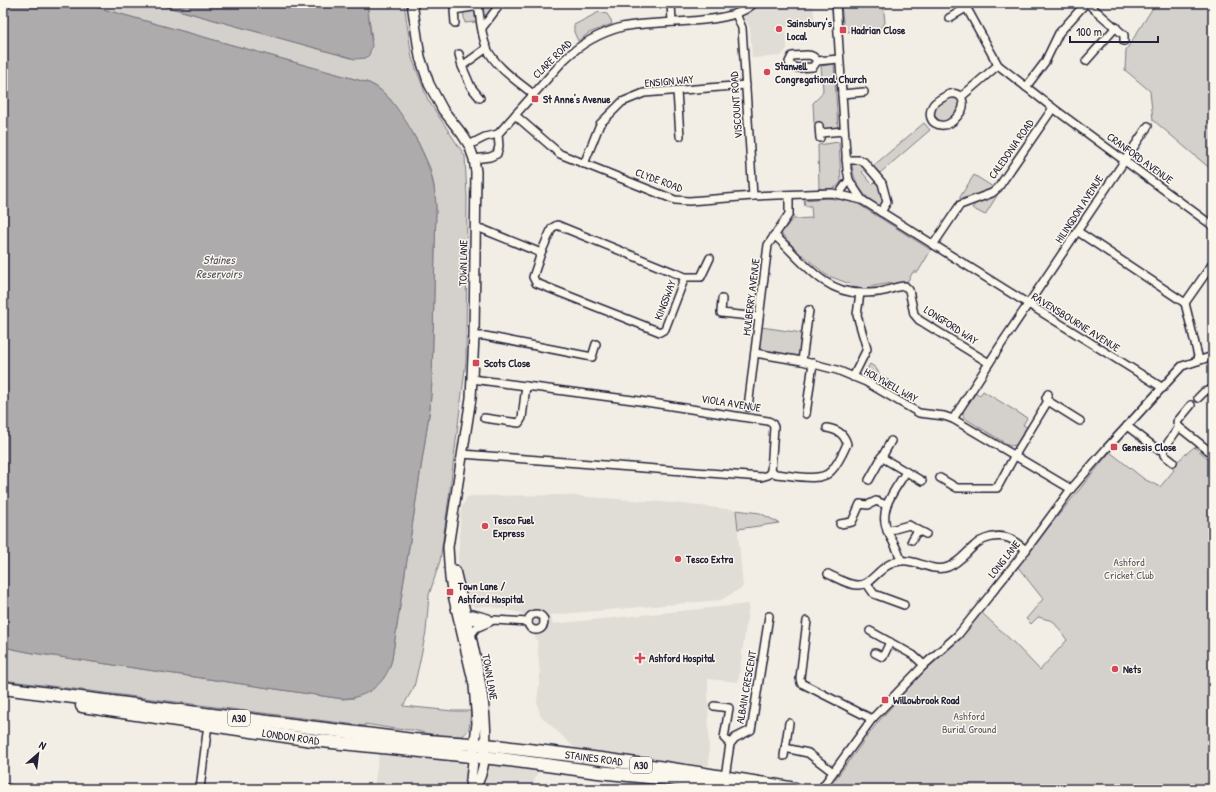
<svg xmlns="http://www.w3.org/2000/svg" width="1216" height="792" viewBox="0 0 1216 792" font-family="'Patrick Hand',sans-serif">
  <style>
    .built { fill: #e0dcd6 }
    .green { fill: #d4d1cc; stroke: #7b7a84 }
    .water { fill: #aeabad; stroke: #76747f }
    .lines { fill: none; stroke-linecap: round; stroke-linejoin: round }
    .street-casing { stroke: #22223b; stroke-width: 10 }
    .secondary-casing { stroke: #22223b; stroke-width: 12 }
    .highway-casing { stroke: #22223b; stroke-width: 15 }
    .street { stroke: #fbf7ec; stroke-width: 7 }
    .secondary { stroke: #fbf7ec; stroke-width: 9 }
    .highway { stroke: #fbf7ec; stroke-width: 12 }
    .poi-dot { fill: #d1495b; stroke: #fbf7ec; stroke-width: 1.5 }
    .labels { text-anchor: middle; dominant-baseline: central; stroke-width: 3; stroke-linejoin: round; paint-order: stroke }
    .shield { fill: #fbf7ec; stroke: #636270; stroke-width: 1 }
    .shield-label { font-size: 10px; font-weight: bold; fill: #22223b }
    .poi-label { font-size: 11px; font-weight: bold; fill: #22223b; stroke: #fbf7ec; text-anchor: start }
    .street-label { font-size: 11px; fill: #22223b; stroke: #fbf7ec }
    .park-label { font-size: 11px; fill: #575766; stroke: #fbf7ec }
    .water-label { font-size: 12px; font-style: italic; fill: #535263; stroke: #fbf7ec }
  </style>
  <rect width="100%" height="100%" fill="#f2eee5"/>
  <filter id="ink" filterUnits="userSpaceOnUse"><feTurbulence type="fractalNoise" baseFrequency=".025" numOctaves="2"/><feDisplacementMap in="SourceGraphic" scale="8" xChannelSelector="R" yChannelSelector="G"/><feConvolveMatrix kernelMatrix="1 2 1 2 8 2 1 2 1" color-interpolation-filters="sRGB"/></filter>
  <g filter="url(#ink)">
    <g class="built">
      <polygon points="711,3 813,3 815,25 786,27 787,49 781,56 752,58 750,28 737,5 712,6"/>
      <polygon points="561,495 674,503 736,510 743,587 721,600 550,615 553,624 749,604 738,682 708,679 709,766 577,750 540,715 537,702 540,675 537,640 522,613 488,606 475,607 467,602 458,560 461,509 467,497 476,496"/>
      <polygon points="379,754 415,756 462,761 467,767 464,789 374,789"/>
      <polygon points="491,765 494,765 538,771 531,789 488,789 482,785 487,770"/>
      <polygon points="629,780 656,783 655,789 627,789"/>
    </g>
    <g class="green">
      <polygon points="81,3 153,3 355,59 372,40 367,3 404,3 412,58 428,100 465,156 467,197 466,361 449,497 440,561 429,595 426,632 419,665 414,687 403,706 453,711 471,711 469,729 463,736 437,736 413,730 395,729 365,724 365,726 3,680 3,647 33,653 343,699 354,698 383,679 390,666 392,659 430,408 432,381 436,207 434,186 430,168 418,142 390,99 377,87 369,83"/>
      <polygon points="482,3 497,3 484,21"/>
      <polygon points="841,3 883,3 885,23 878,30 844,32"/>
      <polygon points="1156,3 1213,3 1213,171 1153,120 1150,91 1125,70 1126,50"/>
      <polygon points="475,9 476,22 465,23 463,11"/>
      <polygon points="599,12 607,14 611,20 612,24 589,33 578,41 574,32 574,25"/>
      <polygon points="834,64 838,129 828,130 822,128 821,123 814,123 813,103 821,95 823,90 821,66"/>
      <path d="M955 96 960 98 961 107C952 118 947 129 934 115 935 103 944 98 955 96Z"/>
      <polygon points="924,123 930,130 880,173 873,166"/>
      <path d="M839 142 841 182C836 190 827 189 819 189L818 145Z"/>
      <path d="M859 162 863 164 865 169 862 172 872 184 877 181C881 188 885 198 882 205L880 206C863 197 853 182 852 163Z"/>
      <polygon points="974,175 993,187 986,192 960,199 960,197"/>
      <polygon points="998,194 985,215 972,208 976,203"/>
      <polygon points="827,198 843,200 858,204 931,250 918,272 913,272 907,282 894,284 892,283 868,287 866,289 852,287 850,284 826,275 803,255 801,255 781,233 793,219 812,218 811,206 805,206 804,200"/>
      <polygon points="761,327 802,333 800,357 761,349 758,344"/>
      <polygon points="870,364 876,368 880,375 895,384 890,392 863,376"/>
      <polygon points="983,391 1027,418 1023,425 1027,427 1016,445 1010,446 966,419 963,416 963,411 976,393 980,395"/>
      <polygon points="1194,447 1213,462 1213,789 828,789 878,722 914,681 958,640 981,612 1013,642 1040,670 1067,640 1053,621 1038,617 1031,624 1026,619 1043,599 1017,566 1110,452 1144,479 1160,487 1174,470 1172,468 1179,460"/>
      <polygon points="736,510 760,513 779,523 738,529"/>
    </g>
    <g class="water">
      <path d="M3 3H81L369 83C388 92 396 107 407 123 423 150 435 175 436 207L432 381 430 408 392 659C386 686 363 701 336 698L33 653 3 647Z"/>
      <polygon points="153,3 367,3 372,46 369,55 366,58 355,59"/>
    </g>
    <g class="lines">
      <defs>
        <g id="street">
          <path d="M478 3C480 18 481 35 487 49 497 68 517 81 533 94"/>
          <polyline points="671,3 672,22"/>
          <polyline points="836,3 847,169 849,180 862,200"/>
          <polyline points="964,3 998,65 1053,108 1213,226"/>
          <polyline points="1087,3 1124,35 1124,41"/>
          <polyline points="736,14 742,28 753,196"/>
          <polyline points="949,18 966,8"/>
          <polyline points="455,23 454,10 479,6"/>
          <polyline points="482,28 501,3"/>
          <polyline points="459,54 462,66"/>
          <path d="M807 55C812 55 815 57 817 61L813 67 797 68 790 65 789 62 792 56Z"/>
          <polyline points="817,61 839,59"/>
          <polyline points="1086,61 1116,27"/>
          <polyline points="1026,87 1045,62 1059,33 1086,3"/>
          <polyline points="677,91 680,136"/>
          <polyline points="842,94 864,92"/>
          <path d="M961 97C956 92 950 93 944 97 940 99 934 102 932 107 925 122 941 131 953 121 960 114 967 107 961 97L998 65"/>
          <polyline points="480,98 471,87 462,66 487,48"/>
          <polyline points="515,115 560,154 675,200 689,201 753,196 832,193 862,200 1163,388"/>
          <polyline points="819,126 820,138"/>
          <polyline points="820,133 844,131"/>
          <path d="M469 145 485 137 498 134 564 60C580 44 600 33 622 27 656 19 731 27 754 3"/>
          <polyline points="474,159 490,157 497,154 499,146 498,134"/>
          <polyline points="846,160 860,160 864,162 882,183 887,202 881,212"/>
          <polyline points="584,164 600,124 622,102 644,93 746,85"/>
          <polyline points="839,194 849,180"/>
          <polyline points="475,229 482,229 541,253 533,277 536,283 660,332 665,329 685,277 557,225 552,228 541,253"/>
          <polyline points="1077,231 1185,303"/>
          <path d="M774 235C800 257 823 294 862 293 869 293 877 293 884 291 890 290 897 286 905 286L909 290 914 314 919 320 989 363"/>
          <polyline points="933,245 960,205 992,193 998,188 1053,108"/>
          <polyline points="685,277 701,277 710,258"/>
          <polyline points="722,299 721,313 759,317"/>
          <polyline points="474,336 485,336 592,357 596,344"/>
          <polyline points="755,353 802,361 837,370 866,382 919,413 944,416 953,419 1071,489"/>
          <polyline points="1199,360 1185,303 1213,263"/>
          <polyline points="802,361 809,310"/>
          <polyline points="853,377 867,349 857,315 860,293"/>
          <polyline points="1198,398 1204,392 1213,389"/>
          <polyline points="1048,401 1080,421"/>
          <polyline points="748,407 768,245 789,214 789,195"/>
          <polyline points="806,414 813,363"/>
          <polyline points="484,418 519,423 522,418 526,386"/>
          <polyline points="953,419 1004,340 1148,126"/>
          <polyline points="1127,426 1157,449 1163,450 1179,427 1213,454"/>
          <polyline points="1179,427 1178,426 1177,422 1191,405"/>
          <polyline points="1163,450 1164,455 1173,462"/>
          <polyline points="462,454 761,477 768,475 771,471 774,427 772,423 768,421 633,400 472,379"/>
          <polyline points="881,457 922,481"/>
          <path d="M771 471 776 474C791 475 821 483 831 471 838 464 843 453 847 444 844 433 837 430 827 428"/>
          <polyline points="940,478 957,488 997,488 1015,455 1048,401 1046,398 1048,394"/>
          <polyline points="869,480 891,441"/>
          <polyline points="840,524 852,522 860,504 868,505 876,501 886,505"/>
          <polyline points="918,530 926,534"/>
          <polyline points="887,531 909,525 918,530 912,540"/>
          <path d="M901 561C898 548 893 543 888 532 877 510 895 490 906 472"/>
          <path d="M828 574C837 578 848 585 857 585 872 587 880 562 901 561 917 559 932 573 948 567 960 562 965 554 974 546 982 538 998 534 1008 538 1014 540 1020 546 1026 550"/>
          <polyline points="867,584 874,594 904,605"/>
          <circle cx="536" cy="622" r="8"/>
          <polyline points="461,615 473,614 488,618"/>
          <polyline points="463,618 476,621 494,620 528,622"/>
          <polyline points="807,621 800,678 801,683 872,719"/>
          <polyline points="870,631 913,655 924,665"/>
          <polyline points="470,636 476,628 490,622"/>
          <polyline points="875,653 883,657 890,642"/>
          <polyline points="714,706 729,708 724,738 730,744"/>
          <polyline points="785,748 808,753 833,772"/>
          <polyline points="784,756 789,723"/>
          <polyline points="725,777 730,744 735,738 751,730 752,725 769,616"/>
          <polyline points="3,788 10,789"/>
          <polyline points="200,789 208,724"/>
          <polyline points="821,789 872,719 924,665 958,635 1026,550 1071,489 1106,449 1182,366 1213,356"/>
        </g>
        <g id="secondary">
          <polyline points="412,3 420,57 429,84 443,110 462,134 469,145 474,159 476,172 474,336 471,398 448,547 450,578 453,595 474,685 477,723 470,789"/>
          <path d="M455 570C466 620 505 745 474 789"/>
        </g>
        <g id="highway">
          <path id="s1" d="M3 688C140 706 276 723 413 740 437 742 461 743 485 745 589 756 693 771 795 789"/>
          <path id="s2" d="M82 706 312 740 501 759 598 772 669 779 737 789"/>
        </g>
      </defs>
      <use href="#street" class="street-casing"/>
      <use href="#secondary" class="secondary-casing"/>
      <use href="#highway" class="highway-casing"/>
      <use href="#street" class="street"/>
      <use href="#secondary" class="secondary"/>
      <use href="#highway" class="highway"/>
    </g>
  </g>
  <g class="poi-dot">
    <circle cx="779" cy="29" r="4"/>
    <rect x="839" y="26" width="8" height="8" rx="2"/>
    <circle cx="767" cy="72" r="4"/>
    <rect x="531" y="95" width="8" height="8" rx="2"/>
    <rect x="472" y="359" width="8" height="8" rx="2"/>
    <rect x="1110" y="443" width="8" height="8" rx="2"/>
    <circle cx="485" cy="526" r="4"/>
    <circle cx="678" cy="559" r="4"/>
    <rect x="446" y="588" width="8" height="8" rx="2"/>
    <path d="M638 652h4v4h4v4h-4v4h-4v-4h-4v-4h4z"/>
    <circle cx="1115" cy="669" r="4"/>
    <rect x="881" y="696" width="8" height="8" rx="2"/>
  </g>
  <g class="labels">
    <g class="shield">
      <rect x="228" y="710" width="22" height="16" rx="3"/>
      <rect x="630" y="757" width="22" height="16" rx="3"/>
    </g>
    <g class="shield-label">
      <text x="239" y="718">A30</text>
      <text x="641" y="765">A30</text>
    </g>
    <g class="poi-label">
      <text x="787" y="23">Sainsbury's<tspan x="787" dy="13">Local</tspan></text>
      <text x="851" y="30">Hadrian Close</text>
      <text x="775" y="66">Stanwell<tspan x="775" dy="13">Congregational Church</tspan></text>
      <text x="543" y="99">St Anne's Avenue</text>
      <text x="484" y="363">Scots Close</text>
      <text x="1122" y="447">Genesis Close</text>
      <text x="493" y="520">Tesco Fuel<tspan x="493" dy="13">Express</tspan></text>
      <text x="686" y="559">Tesco Extra</text>
      <text x="458" y="586">Town Lane /<tspan x="458" dy="13">Ashford Hospital</tspan></text>
      <text x="649" y="658">Ashford Hospital</text>
      <text x="1123" y="669">Nets</text>
      <text x="893" y="700">Willowbrook Road</text>
    </g>
    <g class="street-label">
      <text transform="translate(552 59) rotate(-45)">CLARE ROAD</text>
      <text transform="translate(669 81) rotate(-5)">ENSIGN WAY</text>
      <text transform="translate(736 105) rotate(-94)">VISCOUNT ROAD</text>
      <text transform="translate(1011 149) rotate(-55)">CALEDONIA ROAD</text>
      <text transform="translate(1140 158) rotate(36)">CRANFORD AVENUE</text>
      <text transform="translate(659 180) rotate(20)">CLYDE ROAD</text>
      <text transform="translate(1079 209) rotate(-57)">HILINGDON AVENUE</text>
      <text transform="translate(463 263) rotate(-89)">TOWN LANE</text>
      <text transform="translate(751 297) rotate(-83)">MULBERRY AVENUE</text>
      <text transform="translate(665 300) rotate(-69)">KINGSWAY</text>
      <text transform="translate(1076 322) rotate(32)">RAVENSBOURNE AVENUE</text>
      <text transform="translate(951 325) rotate(33)">LONGFORD WAY</text>
      <text transform="translate(891 385) rotate(29)">HOLYWELL WAY</text>
      <text transform="translate(731 403) rotate(9)">VIOLA AVENUE</text>
      <text transform="translate(1004 559) rotate(-52)">LONG LANE</text>
      <text transform="translate(490 677) rotate(80)">TOWN LANE</text>
      <text transform="translate(746 687) rotate(-80)">ALBAIN CRESCENT</text>
      <text stroke="none"><textPath href="#s2" startOffset="211">LONDON ROAD</textPath></text>
      <text stroke="none"><textPath href="#s1" startOffset="595">STAINES ROAD</textPath></text>
    </g>
    <g class="park-label">
      <text x="1129" y="562">Ashford<tspan x="1129" dy="13">Cricket Club</tspan></text>
      <text x="969" y="716">Ashford<tspan x="969" dy="13">Burial Ground</tspan></text>
    </g>
    <g class="water-label">
      <text x="219" y="259">Staines<tspan x="219" dy="14">Reservoirs</tspan></text>
    </g>
  </g>
  <rect width="1216" height="792" fill="none" stroke="#fbf7ec" stroke-width="16"/>
  <rect x="8" y="8" width="1200" height="776" fill="none" stroke="#22223b" stroke-width="1.5" filter="url(#ink)"/>
  <g transform="translate(38 754) rotate(28)" stroke="#fbf7ec" stroke-width="3" paint-order="stroke">
  <path d="M0-3L7 15L0 10L-7 15Z" fill="#22223b"/>
  <text y="-6" font-size="11" font-weight="bold" text-anchor="middle" fill="#22223b">N</text>
  </g>
  <path d="M1070 36v6h88v-6" fill="none" stroke="#22223b" stroke-width="2"/>
  <text x="1076" y="36" font-size="12" fill="#22223b" stroke="#fbf7ec" stroke-width="3" paint-order="stroke">100 m</text>
</svg>
